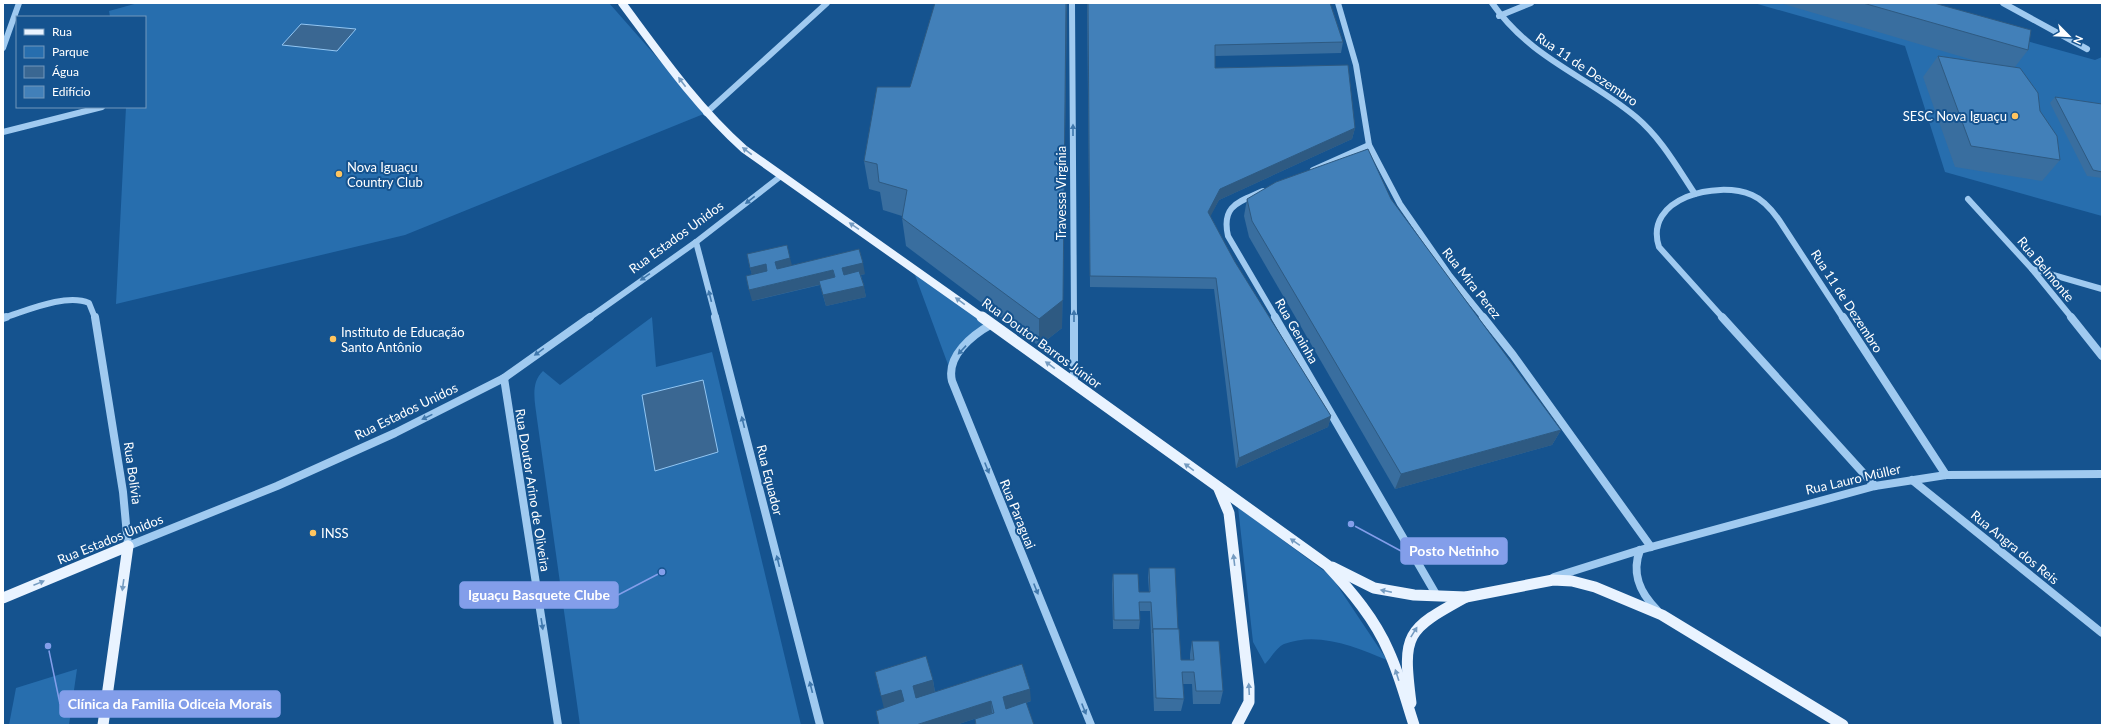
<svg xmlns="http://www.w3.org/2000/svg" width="2105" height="728" viewBox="0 0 2105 728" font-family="Lato,sans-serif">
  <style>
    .green { fill: #276eae }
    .water { fill: #3a6792; stroke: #92c6f3 }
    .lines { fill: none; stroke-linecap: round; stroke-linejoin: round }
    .minor-far1 { stroke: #a0caf0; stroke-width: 6 }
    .minor { stroke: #a0caf0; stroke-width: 8 }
    .major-far1 { stroke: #e9f3ff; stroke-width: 8 }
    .major { stroke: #e9f3ff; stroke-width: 11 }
    .wall { fill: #396e9f }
    .shaded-wall { fill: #2e5a82 }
    .building { fill: #4280b9; stroke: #2e5a82 }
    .oneway { fill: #749bc1 }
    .oneway2 { fill: #3f77ac }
    .poi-dot { fill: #ffc55f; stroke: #15538f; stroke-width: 1.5 }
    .labels { text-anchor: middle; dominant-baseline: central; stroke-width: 4; stroke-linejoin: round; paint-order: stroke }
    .street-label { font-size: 13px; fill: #fff; stroke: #15538f }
    .poi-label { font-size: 13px; fill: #fff; stroke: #15538f; text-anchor: start }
    .leader { fill: none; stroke: #839eea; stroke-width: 1.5 }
    .callout-dot { fill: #839eea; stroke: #15538f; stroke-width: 1.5 }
    .callout { fill: #839eea; stroke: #839eea; stroke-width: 1.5 }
    .callout-label { font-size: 14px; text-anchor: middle; font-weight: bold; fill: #fff }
  </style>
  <rect width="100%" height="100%" fill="#15538f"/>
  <g class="green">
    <polygon points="138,3 609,3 706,113 405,235 116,304 126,107 145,107 145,17 110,17 109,11"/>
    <polygon points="1754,3 1889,3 2095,60 2102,57 2102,216 1945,172 1905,46"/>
    <polygon points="912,267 992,324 974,337 950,370"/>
    <path d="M652 317 656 367 712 352 801 725H580L537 419C535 402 530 383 543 371L560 385Z"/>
    <path d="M1238 507 1331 576 1387 660C1356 647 1318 631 1284 644 1277 647 1270 659 1265 664L1253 642Z"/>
    <polygon points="77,669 69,725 9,725 16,688"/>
  </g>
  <g class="water">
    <polygon points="301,24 356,29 337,51 282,45"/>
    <polygon points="703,380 718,452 655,471 642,395"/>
  </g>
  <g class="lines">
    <g class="minor-far1">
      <polyline points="1072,3 1074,318"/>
      <polyline points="1338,3 1356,65 1369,145 1400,204 1450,276 1484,318"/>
      <path d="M1492 3C1532 60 1586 75 1636 117 1661 138 1677 167 1695 194"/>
      <polyline points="2003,3 2087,49"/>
      <polyline points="1499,16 1531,3"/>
      <polyline points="3,48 19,3"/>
      <polyline points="706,113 827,3"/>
      <polyline points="3,132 102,107"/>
      <polyline points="1313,170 1369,145"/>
      <path d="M1263 191C1239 202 1221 205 1228 236L1276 318"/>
      <polyline points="1968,199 2032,269 2072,318"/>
      <polyline points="696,242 716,318"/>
      <polyline points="2032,269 2102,289"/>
      <path d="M3 318C26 311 66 293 89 303L95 318"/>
      <polyline points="589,318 696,242 781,176"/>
      <path d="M1723 318 1659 247C1643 198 1717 180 1752 195 1764 200 1772 210 1779 220L1843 318"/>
    </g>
    <g class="minor">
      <polyline points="95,317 123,492 128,546 277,486 395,433 504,378 590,317"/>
      <polyline points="715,317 820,725"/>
      <polyline points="1074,317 1074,383"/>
      <polyline points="1275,317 1437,596"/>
      <polyline points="1483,317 1513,355 1651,547"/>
      <polyline points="1722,317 1875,486"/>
      <polyline points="1843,317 1946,475"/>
      <polyline points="2071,317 2102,356"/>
      <polyline points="3,318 6,317"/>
      <path d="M992 324C972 335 946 356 952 381L1091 725"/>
      <polyline points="504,378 558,725"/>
      <polyline points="1912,480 2102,633"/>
      <path d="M1640 550C1631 574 1640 593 1657 610"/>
      <polyline points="1554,577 1640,550 1875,486 1946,475 2102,474"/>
    </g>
    <path class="major-far1" d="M622 3C660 54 696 106 744 149L983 318"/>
    <g class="major">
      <path d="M982 317 1327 565C1351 591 1375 619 1389 652 1400 676 1406 701 1414 725"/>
      <polyline points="1219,489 1229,513 1249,687 1249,702 1237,725"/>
      <polyline points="1332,567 1374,588 1414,595 1466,597 1553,580 1572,581 1595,587 1662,615 1843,725"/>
      <polyline points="3,598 128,546"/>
      <path d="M1411 703C1402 633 1406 630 1466 597"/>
      <polyline points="103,725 128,546"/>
    </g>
  </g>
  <g class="wall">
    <polygon points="1067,3 1062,328 1039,346 906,246 902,218 902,216 883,210 880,192 869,189 864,161 910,87"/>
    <polygon points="1087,3 1330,3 1343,42 1341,53 1215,56 1215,68 1355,128 1352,139 1219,200 1210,216 1235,262 1331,416 1328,427 1236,468 1214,289 1090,287"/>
    <polygon points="1780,3 1934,3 2028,50 2015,67 2040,111 2060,160 2042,181 1955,167 1923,77 1938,56 1983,63"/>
    <polygon points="2055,97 2102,104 2102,178 2087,176 2050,103"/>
    <polygon points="1247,199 1391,199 1561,430 1552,445 1395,489 1249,237 1244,216"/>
    <polygon points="792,265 865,274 861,275 866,297 826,306 820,285 752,301 752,274 750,268"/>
    <polygon points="1149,568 1178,629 1181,660 1190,660 1190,654 1192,641 1223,691 1220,704 1193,704 1192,684 1183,684 1184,699 1181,711 1154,711 1150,611 1139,611 1140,620 1139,629 1113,629 1112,584 1113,574 1139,592 1149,592 1148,577"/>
    <polygon points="933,680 935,692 1031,701 1026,703 1034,725 975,725 975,719 992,713 956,725 879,725 884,708"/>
  </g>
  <g class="shaded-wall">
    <polygon points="1067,3 1062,328 1039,346 1039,319"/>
    <polygon points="1355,128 1352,139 1219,200 1207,223 1208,212 1220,189"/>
    <polygon points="790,258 793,269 778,273 775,262"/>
    <polygon points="863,263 865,274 844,279 842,268"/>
    <polygon points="766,264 769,275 753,279 750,268"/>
    <polygon points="833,270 835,281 752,301 749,290"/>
    <polygon points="864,286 866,297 826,306 823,295"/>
    <polygon points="1331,416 1328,427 1236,468 1239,458"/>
    <polygon points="1561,430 1552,445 1395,489 1401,474"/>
    <polygon points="933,680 935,693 916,699 913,686"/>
    <polygon points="1030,689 1031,701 1004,710 1003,697"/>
    <polygon points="901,690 904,702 884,709 881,696"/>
    <polygon points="991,701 992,713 956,725 916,725"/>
  </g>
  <g class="building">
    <polygon points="935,3 1066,3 1063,300 1039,319 902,218 907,190 879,182 877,164 864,161 877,87 910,87"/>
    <polygon points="1088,3 1330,3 1343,42 1215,45 1215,68 1348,65 1355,128 1220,189 1208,212 1235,262 1331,416 1239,458 1216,278 1090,276"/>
    <polygon points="1863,3 1934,3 2031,30 2028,50"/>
    <polygon points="1938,56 2020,68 2038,93 2040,111 2057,136 2060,160 1971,146"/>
    <polygon points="2055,97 2102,104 2102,172 2093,170"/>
    <polygon points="1368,149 1391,199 1561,430 1401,474 1252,221 1247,199 1276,182"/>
    <polygon points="787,245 790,258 775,262 777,269 859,249 863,263 842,268 844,275 859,271 864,286 823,295 819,281 835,277 833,270 749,290 746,276 767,271 766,264 750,268 747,254"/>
    <polygon points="1149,568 1175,568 1178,629 1153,629 1153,633 1151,602 1139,602 1140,620 1114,620 1113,574 1138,574 1139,592 1150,592"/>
    <polygon points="1153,629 1179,629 1181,660 1194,660 1192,641 1219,641 1223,691 1196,691 1194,672 1182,672 1184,699 1156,698"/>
    <polygon points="926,656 933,680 913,686 916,698 1022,664 1030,689 1003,697 1006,709 1026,702 1034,725 976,725 975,719 994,713 991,701 916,725 879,725 876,711 904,701 901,690 881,696 875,672"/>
  </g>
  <defs><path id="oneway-solid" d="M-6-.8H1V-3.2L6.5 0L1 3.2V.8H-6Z"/></defs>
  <g class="oneway">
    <use href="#oneway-solid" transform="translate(682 82) rotate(-127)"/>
    <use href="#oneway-solid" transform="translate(747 151) rotate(-143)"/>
    <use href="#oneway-solid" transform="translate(854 226) rotate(-146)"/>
    <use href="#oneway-solid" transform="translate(960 301) rotate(-144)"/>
    <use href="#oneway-solid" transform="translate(1050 365) rotate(-144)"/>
    <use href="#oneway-solid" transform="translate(1189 467) rotate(-144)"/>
    <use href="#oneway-solid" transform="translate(1295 542) rotate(-145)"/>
    <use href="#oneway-solid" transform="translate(1234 560) rotate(-97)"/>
    <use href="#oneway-solid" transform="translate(39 583) rotate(-22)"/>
    <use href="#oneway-solid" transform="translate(123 585) rotate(98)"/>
    <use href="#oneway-solid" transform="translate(1386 591) rotate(-168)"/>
    <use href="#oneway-solid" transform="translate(1414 632) rotate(-58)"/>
    <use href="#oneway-solid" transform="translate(1397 675) rotate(-108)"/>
    <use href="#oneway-solid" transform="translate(1249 689) rotate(-93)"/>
  </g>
  <g class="oneway2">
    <use href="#oneway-solid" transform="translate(1073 130) rotate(-90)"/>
    <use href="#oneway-solid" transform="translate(750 200) rotate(142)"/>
    <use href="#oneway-solid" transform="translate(645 277) rotate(145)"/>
    <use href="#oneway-solid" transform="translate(710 296) rotate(-104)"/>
    <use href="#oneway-solid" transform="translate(1074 316) rotate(-90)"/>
    <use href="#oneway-solid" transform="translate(962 350) rotate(133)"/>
    <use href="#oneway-solid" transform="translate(539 352) rotate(144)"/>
    <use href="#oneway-solid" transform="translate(427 417) rotate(154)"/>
    <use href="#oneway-solid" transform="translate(743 422) rotate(-104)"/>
    <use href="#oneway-solid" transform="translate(987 468) rotate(68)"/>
    <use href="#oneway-solid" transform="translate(778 561) rotate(-104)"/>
    <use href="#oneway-solid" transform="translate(1036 589) rotate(68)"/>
    <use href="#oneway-solid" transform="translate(542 624) rotate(81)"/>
    <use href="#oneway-solid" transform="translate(811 687) rotate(-104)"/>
    <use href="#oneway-solid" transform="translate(1084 709) rotate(68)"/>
  </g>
  <g class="poi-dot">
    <circle cx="2015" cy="116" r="4"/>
    <circle cx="339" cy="174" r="4"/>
    <circle cx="333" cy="339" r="4"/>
    <circle cx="313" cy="533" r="4"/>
  </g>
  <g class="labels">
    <g class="street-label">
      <text transform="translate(1587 69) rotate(34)">Rua 11 de Dezembro</text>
      <text transform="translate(1061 193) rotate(-90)">Travessa Virgínia</text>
      <text transform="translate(676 237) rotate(-36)">Rua Estados Unidos</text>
      <text transform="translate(2046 269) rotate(50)">Rua Belmonte</text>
      <text transform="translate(1472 283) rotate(52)">Rua Mira Perez</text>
      <text transform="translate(1847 301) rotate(57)">Rua 11 de Dezembro</text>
      <text transform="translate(1297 331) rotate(60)">Rua Geninha</text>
      <text transform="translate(1042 343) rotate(36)">Rua Doutor Barros Júnior</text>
      <text transform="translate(406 411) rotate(-26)">Rua Estados Unidos</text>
      <text transform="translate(133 473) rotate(82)">Rua Bolívia</text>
      <text transform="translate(1853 479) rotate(-13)">Rua Lauro Müller</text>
      <text transform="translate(770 480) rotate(76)">Rua Equador</text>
      <text transform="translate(533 490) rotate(81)">Rua Doutor Arino de Oliveira</text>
      <text transform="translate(1018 514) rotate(68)">Rua Paraguai</text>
      <text transform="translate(110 539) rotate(-22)">Rua Estados Unidos</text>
      <text transform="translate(2015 547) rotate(39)">Rua Angra dos Reis</text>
    </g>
    <g class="poi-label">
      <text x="2007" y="116" text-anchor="end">SESC Nova Iguaçu</text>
      <text x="347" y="167">Nova Iguaçu<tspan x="347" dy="15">Country Club</tspan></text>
      <text x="341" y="332">Instituto de Educação<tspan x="341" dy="15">Santo Antônio</tspan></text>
      <text x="321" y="533">INSS</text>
    </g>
  </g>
  <path class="leader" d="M1351 524L1401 551M662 572L618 595M48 646L60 704"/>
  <g class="callout-dot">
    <circle cx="1351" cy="524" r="4"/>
    <circle cx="662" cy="572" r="4"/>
    <circle cx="48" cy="646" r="4"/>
  </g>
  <g class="callout">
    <rect x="1401" y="538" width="106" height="26" rx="4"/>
    <rect x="460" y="582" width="158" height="26" rx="4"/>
    <rect x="60" y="691" width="220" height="26" rx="4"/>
  </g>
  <g class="callout-label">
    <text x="1454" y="556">Posto Netinho</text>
    <text x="539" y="600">Iguaçu Basquete Clube</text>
    <text x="170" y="709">Clínica da Familia Odiceia Morais</text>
  </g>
  <rect width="2105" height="728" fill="none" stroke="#ffffff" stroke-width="8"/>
  <rect x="16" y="16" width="130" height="92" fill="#15538f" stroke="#7398bc"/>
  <rect x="24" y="29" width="20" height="6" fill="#e9f3ff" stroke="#7398bc"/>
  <text x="52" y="36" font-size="12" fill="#ffffff">Rua</text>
  <rect x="24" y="46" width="20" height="12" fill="#276eae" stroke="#7398bc"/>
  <text x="52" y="56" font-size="12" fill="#ffffff">Parque</text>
  <rect x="24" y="66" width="20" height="12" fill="#3a6792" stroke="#7398bc"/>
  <text x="52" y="76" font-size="12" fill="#ffffff">Água</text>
  <rect x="24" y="86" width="20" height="12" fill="#4280b9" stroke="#7398bc"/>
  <text x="52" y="96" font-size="12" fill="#ffffff">Edifício</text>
  <g transform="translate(2069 36) rotate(114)" stroke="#15538f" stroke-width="3" paint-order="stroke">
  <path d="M0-3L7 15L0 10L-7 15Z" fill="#ffffff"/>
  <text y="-6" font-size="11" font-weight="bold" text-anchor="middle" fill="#ffffff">N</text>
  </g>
</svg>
